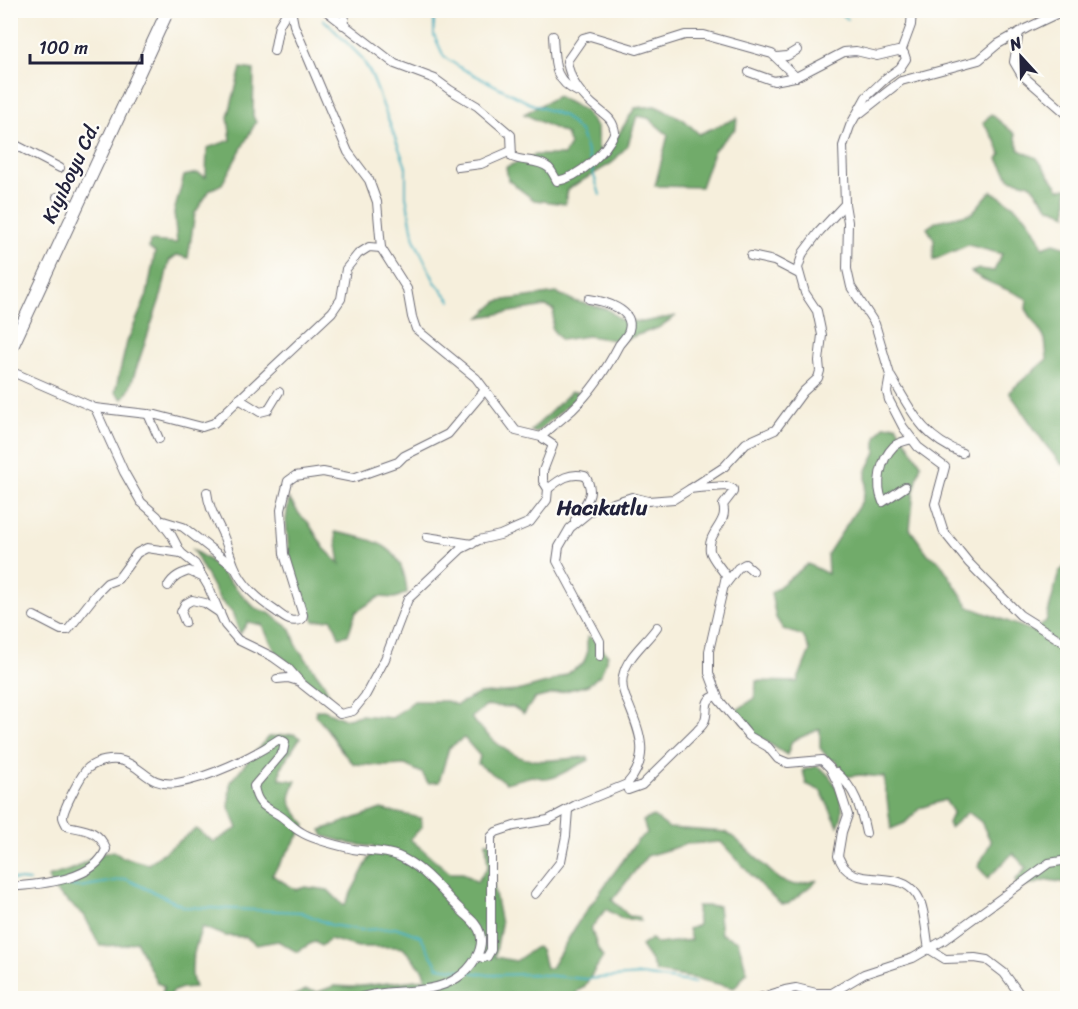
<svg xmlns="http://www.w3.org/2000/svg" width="1078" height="1009" viewBox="0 0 1078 1009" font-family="Sriracha,sans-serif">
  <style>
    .forest { fill: #71ab6a; stroke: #4a6652; stroke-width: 1.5 }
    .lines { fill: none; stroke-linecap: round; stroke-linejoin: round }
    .stream { stroke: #42afbf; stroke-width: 2 }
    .street-casing { stroke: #6c6a73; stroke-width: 10 }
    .secondary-casing { stroke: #6c6a73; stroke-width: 14 }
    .street { stroke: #fff; stroke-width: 8 }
    .secondary { stroke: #fff; stroke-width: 12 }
    .labels { text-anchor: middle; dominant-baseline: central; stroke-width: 4.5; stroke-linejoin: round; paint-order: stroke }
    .street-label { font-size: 20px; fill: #22223b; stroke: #fdfcf7 }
    .neighbourhood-label { font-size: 21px; font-weight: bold; fill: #22223b; stroke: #fdfcf7 }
  </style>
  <rect width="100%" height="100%" fill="#fdfcf7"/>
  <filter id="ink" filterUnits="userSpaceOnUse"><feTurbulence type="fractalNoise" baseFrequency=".0167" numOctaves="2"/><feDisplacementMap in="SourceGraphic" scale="12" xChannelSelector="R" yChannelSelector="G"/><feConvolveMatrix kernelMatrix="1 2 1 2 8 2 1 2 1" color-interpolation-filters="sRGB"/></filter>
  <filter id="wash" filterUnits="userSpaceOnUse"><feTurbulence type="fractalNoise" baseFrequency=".008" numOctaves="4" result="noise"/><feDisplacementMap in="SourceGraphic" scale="24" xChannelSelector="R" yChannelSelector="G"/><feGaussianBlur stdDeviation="1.35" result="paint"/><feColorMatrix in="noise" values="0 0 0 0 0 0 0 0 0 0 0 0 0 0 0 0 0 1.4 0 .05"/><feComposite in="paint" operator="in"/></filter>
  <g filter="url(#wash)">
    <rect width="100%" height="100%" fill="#f6efdc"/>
    <g class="forest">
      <polygon points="241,68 254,70 253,116 256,122 222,184 210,190 195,213 188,258 177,255 169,261 162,293 129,390 123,399 115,392 127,342 147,295 155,252 149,248 150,241 177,243 174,212 184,176 197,173 206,177 207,148 231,140 228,117"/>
      <polygon points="557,96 585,111 597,128 598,148 606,154 635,108 655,106 683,119 699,134 737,118 736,128 714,150 701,187 655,186 668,135 648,118 637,116 628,145 612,163 568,189 565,204 534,200 508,180 506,167 535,155 564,155 570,145 566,134 524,114"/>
      <polygon points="991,114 1015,134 1019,150 1037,158 1059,189 1067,188 1067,214 1049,207 1030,184 1010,179 998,159 1001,154 996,141 983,123"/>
      <path d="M991 191C1022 211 1028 213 1043 247L1054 243 1067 247 1068 462 1062 465 1045 444 1009 392 1047 359 1045 339 1026 309 1027 299C1008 288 988 285 971 272L979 269 994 271 1002 254 968 245 933 260 934 239 927 228 937 221 972 213Z"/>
      <polygon points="557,293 574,301 607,309 621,320 643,322 676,316 658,328 620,341 588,336 561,340 552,329 554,310 546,306 480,317 498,301"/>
      <polygon points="571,392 578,392 577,397 536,433 531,431"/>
      <polygon points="896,425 921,464 914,491 910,529 928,554 940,562 969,607 1033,631 1046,621 1059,572 1067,565 1067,883 1048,880 1020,888 1015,881 1026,868 1013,853 988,878 978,867 991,842 981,822 968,812 950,828 948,823 953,812 945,800 920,808 905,823 891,829 884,777 860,775 845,777 836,761 829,759 820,748 820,729 792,741 787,755 751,732 734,712 755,698 756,681 797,682 810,650 803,636 783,629 776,618 771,593 808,564 828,574 827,555 862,501 866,485 866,472 876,452 876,437 884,426"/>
      <path d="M289 499 300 515 308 522 324 548 340 564 335 532C376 540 404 544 407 593L395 598 379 597 356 612 348 635 339 637 332 619 314 621 290 564 286 520Z"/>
      <polygon points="193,550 209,560 255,608 269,613 291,629 297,647 323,682 330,696 323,695 275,651 262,625 248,622 240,634 232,612 220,600"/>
      <path d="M587 637 593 638 608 655 601 674 588 685 534 699 524 714 513 707 486 706 471 718C486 734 508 758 532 760 550 762 570 758 588 757L589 760 555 777 547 779 532 776 506 783 478 764 480 756 464 738 449 748 439 782 428 783 422 773 405 765 386 766 354 764 344 754 327 729 315 715 316 710H324L344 719 361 715 392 718 414 701H447L456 705 479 694 517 691 550 682 565 675 583 664 587 654Z"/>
      <path d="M294 734 300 738 281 767 280 779 296 781C284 804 292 806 306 825L272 875 296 890 305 887 328 890 344 906 375 847 352 844 324 836 321 830 381 809 421 818 422 827 410 839 450 873H463L477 882 488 867 486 842H495L494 889 501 924 495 957 516 961 536 947 541 949 546 968H551L579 921 637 841 647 833 643 821 653 816 669 828 726 832 737 840 780 880 795 885 818 880 788 904H781L763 888 721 842 687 844 647 856 612 900 629 916 639 917 641 921 620 918 606 909 591 928 598 949 603 957 584 987 576 992 578 998H532L509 994 504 998H252L293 996 306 990 318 992 334 986 352 987 426 979 422 969 403 948 395 947H358L330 939 321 946 315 941 297 952 278 941 256 945 246 937 226 936 202 927C196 944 187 970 195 987L182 988 171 992 169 998H161L164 986 157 983 136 941 125 945 100 946 84 915 55 891 48 877 76 868 97 855 113 851 122 857 148 864 196 829 214 842 238 828 229 807 230 782 268 737Z"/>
      <path d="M817 766C836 777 849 806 838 826L821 791 806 784 803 770Z"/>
      <polygon points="697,906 718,906 721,934 738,941 747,972 734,988 698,979 656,972 650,959 641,946 651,939 657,944 691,940 688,929 698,925"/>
    </g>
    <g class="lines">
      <g class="stream">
        <polyline points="434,10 434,35 444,57 461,68 529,103 564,116 581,133 590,161"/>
        <polyline points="835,10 848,19"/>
        <polyline points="323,19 361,57 372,76 406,167 406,196 414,239 435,282 451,301"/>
        <polyline points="591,166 600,195"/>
        <polyline points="10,879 29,881"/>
        <polyline points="59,884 80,887 126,879 185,907 301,912 331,925 361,930 398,928 420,936 438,967 461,970"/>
        <polyline points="470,972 489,975 533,974 585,979 641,975 696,983"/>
      </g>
    </g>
  </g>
  <g filter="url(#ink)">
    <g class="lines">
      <defs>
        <g id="street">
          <path d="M325 10 395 64 435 79 450 90 477 106 511 135 512 157C523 162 539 159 549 168 552 171 555 177 557 181 580 177 605 153 615 132 613 119 607 117 598 109 582 96 570 82 567 61L583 38 590 36 637 50 685 35H704L772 54 796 77 844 52 856 51 877 56 898 51 904 53 906 59 900 68 886 78 866 97 850 126 843 146 845 204 818 233 803 253 798 268 805 293 817 311 822 335 819 361 820 371 818 378 803 392 775 430 746 443 724 467 690 489"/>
          <polyline points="343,25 346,10"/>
          <polyline points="1019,32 1014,62 1021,74 1068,115"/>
          <path d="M553 36C555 62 552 80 578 92"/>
          <polyline points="274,51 279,25 288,10"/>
          <polyline points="901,52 911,25 912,10"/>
          <polyline points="777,57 787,56 797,50"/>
          <polyline points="749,72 774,81 795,77"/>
          <polyline points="859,114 901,81 979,60 998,44 1027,28 1065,10"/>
          <polyline points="10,142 60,168"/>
          <polyline points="458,167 481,164 511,151"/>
          <polyline points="57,197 76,207"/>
          <polyline points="845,204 848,222 847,269 851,287 875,324 890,375 887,392 889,400 903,427 918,447 945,467 935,504 944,532 969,563 1020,615 1068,645"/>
          <polyline points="751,256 774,261 799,274"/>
          <polyline points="10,371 95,408 124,472 141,502 157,516 172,536 181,553 195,564 208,586 225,625 238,640 273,657 287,667 302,684 340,714 353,711 365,696 385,659 408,599 461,549 479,540 500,535 530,522 547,500 548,489 543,481 543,471 553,445 541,437 516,431 476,378 416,329 412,317 407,289 381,248 377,202 369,180 348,152 294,25 291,10"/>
          <path d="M890 375C912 411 921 437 962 453"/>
          <polyline points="239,399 260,412 268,410 279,392"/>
          <polyline points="95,408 156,415 202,427 214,423 332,312 341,299 346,269 358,254 369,247 381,248"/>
          <polyline points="148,414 159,439"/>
          <path d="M541 437C551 427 562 419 572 410 591 392 607 368 619 345 622 341 628 335 629 330 635 309 603 301 589 299"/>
          <path d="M905 487 883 502C875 485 880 460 894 446 898 442 906 441 912 439"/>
          <path d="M548 489C560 479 570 472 585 476 597 495 585 503 575 520"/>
          <path d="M207 492C209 509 216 519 223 535 227 545 230 555 234 565 242 586 259 600 277 612 285 618 291 624 302 619L303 615 284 554 281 510 288 481 295 476 323 472 353 478 398 462 404 456 448 434 485 390"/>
          <polyline points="160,520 183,527 234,567"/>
          <polyline points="427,537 472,544"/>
          <polyline points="725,585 738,568 745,564 753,571"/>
          <path d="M168 586C173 577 180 574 189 571L202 577"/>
          <polyline points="34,616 61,630 68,630 97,593 107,583 118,579 137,553 147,548 181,553"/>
          <polyline points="185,622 181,612 185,604 192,600 205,603 220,613"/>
          <path d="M657 627C646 643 627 656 623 676 621 685 624 695 628 703 640 733 651 757 627 784L628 790 642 785 697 731C699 728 703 726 704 722 710 712 701 699 717 696"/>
          <path d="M600 656V641L557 561 559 547 570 528 592 510 632 497 648 501 674 499 690 489 698 488 726 486 733 489V492L723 505C729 523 707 532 710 551 712 559 722 569 726 576L709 651V673L719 700 749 736 768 747 778 759 788 763 822 760 830 768 838 784 848 815 842 832 838 856C840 860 842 865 845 868 862 887 900 869 917 895 925 906 926 935 929 949L945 959 975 958 987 960 1004 973 1021 996"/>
          <polyline points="277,679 288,678 298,681"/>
          <path d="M836 772C855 788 861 809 866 833"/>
          <path d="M10 887C40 884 95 881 106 849 99 830 85 830 67 826 66 824 63 819 63 817 63 809 82 773 88 768 97 761 112 758 123 761 144 767 148 787 177 783 208 778 253 757 279 739L285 742 283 752 254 786C257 805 264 806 279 815 287 820 293 828 301 832 311 839 340 846 353 849 368 852 383 850 398 856 424 867 440 890 460 909 467 917 477 922 480 933 485 950 471 969 457 978 428 997 390 987 359 998"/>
          <polyline points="535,894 561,861 566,836 568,810"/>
          <polyline points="477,956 483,958 487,957 491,950 491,837 496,832 514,826 548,820 576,805 627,784"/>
          <polyline points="779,992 792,998"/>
          <polyline points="759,998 785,990 796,988 816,993 832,993 864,974 913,958 944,940 1049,863 1068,860"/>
        </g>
        <g id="secondary">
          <polyline points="10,15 13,10"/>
          <polyline points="10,351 168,10"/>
        </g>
      </defs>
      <use href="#street" class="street-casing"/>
      <use href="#secondary" class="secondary-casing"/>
      <use href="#street" class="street"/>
      <use href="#secondary" class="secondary"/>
    </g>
  </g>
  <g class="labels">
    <g class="street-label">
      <text transform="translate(71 172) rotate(-65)">Kıyıboyu Cd.</text>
    </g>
    <g class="neighbourhood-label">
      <text x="602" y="508">Hacıkutlu</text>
    </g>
  </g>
  <rect width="1078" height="1009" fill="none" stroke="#fdfcf7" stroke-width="36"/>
  <g transform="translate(1021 57) rotate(338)" stroke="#fdfcf7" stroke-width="4.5" paint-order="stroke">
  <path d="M0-4.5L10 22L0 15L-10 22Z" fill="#22223b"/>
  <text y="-9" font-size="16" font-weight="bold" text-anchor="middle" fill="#22223b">N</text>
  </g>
  <path d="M30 54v9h112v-9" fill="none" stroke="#22223b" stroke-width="3"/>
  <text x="39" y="54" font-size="18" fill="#22223b" stroke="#fdfcf7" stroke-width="4.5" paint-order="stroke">100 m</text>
</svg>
